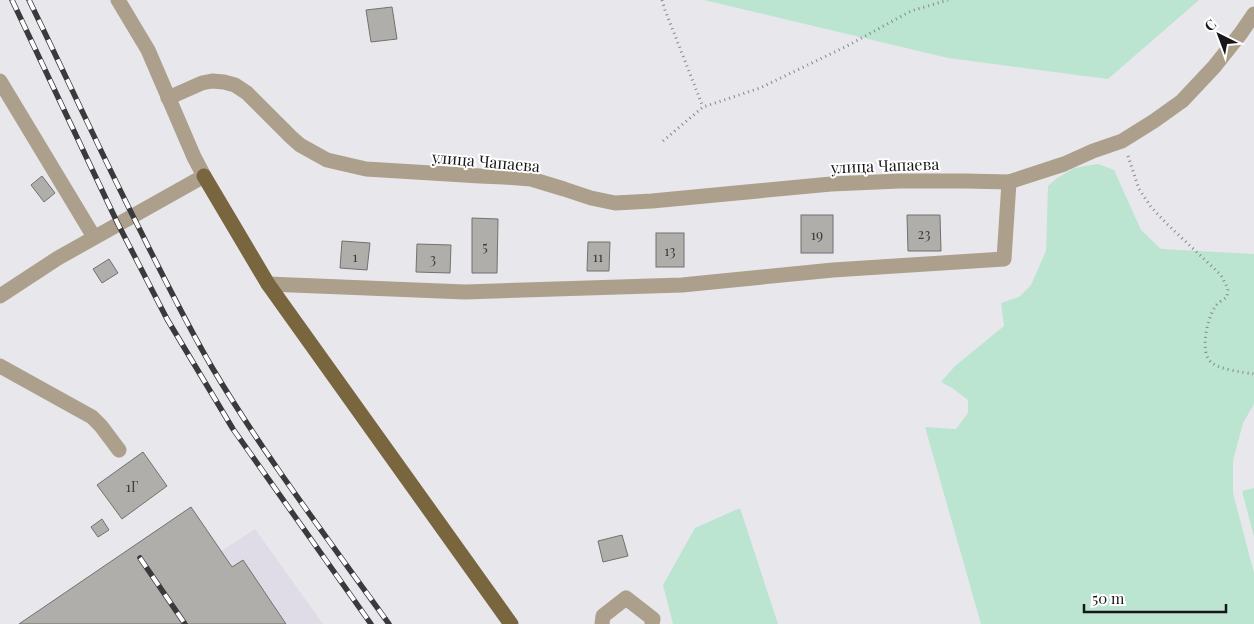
<svg xmlns="http://www.w3.org/2000/svg" width="1254" height="624" viewBox="0 0 1254 624" font-family="'Playfair Display',serif">
  <style>
    .built { fill: #dfdce8 }
    .green { fill: #bbe5d0 }
    .building { fill: #b0aeaa; stroke: #73716e }
    .lines { fill: none; stroke-linecap: round; stroke-linejoin: round }
    .path { stroke: #88878b; stroke-width: 3; stroke-dasharray: 1 4; stroke-linecap: butt }
    .minor { stroke: #aca08c; stroke-width: 15 }
    .major { stroke: #79653e; stroke-width: 15 }
    .rail-casing { stroke: #3a393c; stroke-width: 5.5 }
    .rail { stroke: #fff; stroke-width: 4; stroke-dasharray: 11; stroke-linecap: butt }
    .labels { text-anchor: middle; dominant-baseline: central; stroke-width: 4; stroke-linejoin: round; paint-order: stroke }
    .number-label { font-size: 14px; fill: #3d3c3c }
    .street-label { font-size: 16px; fill: #171618; stroke: #fff }
  </style>
  <rect width="100%" height="100%" fill="#e8e7ec"/>
  <polygon class="built" points="191,507 221,551 255,529 323,624 19,624"/>
  <g class="green">
    <polygon points="704,0 1199,0 1108,79 948,58"/>
    <polygon points="1098,164 1114,170 1141,230 1161,249 1254,254 1254,404 1243,423 1233,461 1233,493 1254,573 1254,624 981,624 925,427 956,429 968,413 968,400 952,388 941,382 955,366 1004,326 1001,303 1019,297 1031,285 1046,251 1048,186 1056,179 1074,168"/>
    <polygon points="1254,488 1254,537 1242,491"/>
    <polygon points="740,508 778,624 673,624 663,585 695,528"/>
  </g>
  <g class="building">
    <polygon points="392,7 397,39 371,42 366,10"/>
    <polygon points="42,176 55,193 44,202 31,185"/>
    <rect x="801" y="215" width="32" height="38"/>
    <polygon points="907,215 940,215 941,251 908,251"/>
    <polygon points="472,218 498,219 497,273 472,273"/>
    <rect x="656" y="233" width="28" height="34"/>
    <polygon points="342,241 370,243 367,270 340,268"/>
    <polygon points="588,242 610,242 609,271 587,271"/>
    <polygon points="417,244 451,245 450,273 416,272"/>
    <polygon points="109,259 118,273 102,283 93,269"/>
    <polygon points="143,452 167,486 122,519 97,485"/>
    <polygon points="191,507 232,567 243,560 286,624 19,624"/>
    <polygon points="102,519 109,530 98,537 91,527"/>
    <polygon points="622,535 628,556 603,562 598,541"/>
  </g>
  <g class="lines">
    <g class="path">
      <polyline points="662,0 665,10 703,107"/>
      <polyline points="663,141 703,107 760,88 847,46 911,11 948,0"/>
      <path d="M1128 156 1139 189 1151 207 1167 224 1221 275 1228 289 1227 297C1223 300 1217 303 1215 307 1207 319 1199 353 1212 363 1222 370 1242 372 1254 374"/>
    </g>
    <g class="minor">
      <polyline points="0,81 94,237"/>
      <polyline points="168,98 202,83 212,81 224,82 235,85 247,93 291,137 300,145 327,160 366,169 480,176 504,177 531,179 564,189 591,198 615,203 652,201 831,184 900,181 966,181 1009,182 1064,164 1093,151 1122,141 1154,121 1182,101 1214,67 1241,33 1254,14"/>
      <polyline points="268,284 465,292 682,285 833,270 1004,259 1009,182"/>
      <polyline points="0,296 58,258 204,176 194,157 148,50 118,0"/>
      <polyline points="0,366 92,417 101,426 119,450"/>
      <polyline points="602,624 603,616 626,598 653,619 652,624"/>
    </g>
    <polyline class="major" points="204,176 268,284 511,624"/>
    <defs>
      <g id="rail">
        <polyline points="12,0 118,224 167,319 233,429 371,624"/>
        <path d="M29 0C66 76 101 153 139 228 163 276 186 323 213 369 266 458 329 540 389 624"/>
        <polyline points="140,558 185,624"/>
      </g>
    </defs>
    <use href="#rail" class="rail-casing"/>
    <use href="#rail" class="rail"/>
  </g>
  <g class="labels">
    <g class="number-label">
      <text x="924" y="233">23</text>
      <text x="817" y="234">19</text>
      <text x="485" y="246">5</text>
      <text x="670" y="250">13</text>
      <text x="355" y="256">1</text>
      <text x="598" y="256">11</text>
      <text x="433" y="258">3</text>
      <text x="132" y="486">1Г</text>
    </g>
    <g class="street-label">
      <text transform="translate(486 161) rotate(5)">улица Чапаева</text>
      <text transform="translate(885 165) rotate(-2)">улица Чапаева</text>
    </g>
  </g>
  <g transform="translate(1219 35) rotate(318)" stroke="#ffffff" stroke-width="4" paint-order="stroke">
  <path d="M0-4L9 19L0 12L-9 19Z" fill="#171618"/>
  <text y="-8" font-size="14" font-weight="bold" text-anchor="middle" fill="#171618">С</text>
  </g>
  <path d="M1084 604v8h142v-8" fill="none" stroke="#171618" stroke-width="2.5"/>
  <text x="1092" y="604" font-size="15" fill="#171618" stroke="#ffffff" stroke-width="4" paint-order="stroke">50 m</text>
</svg>
